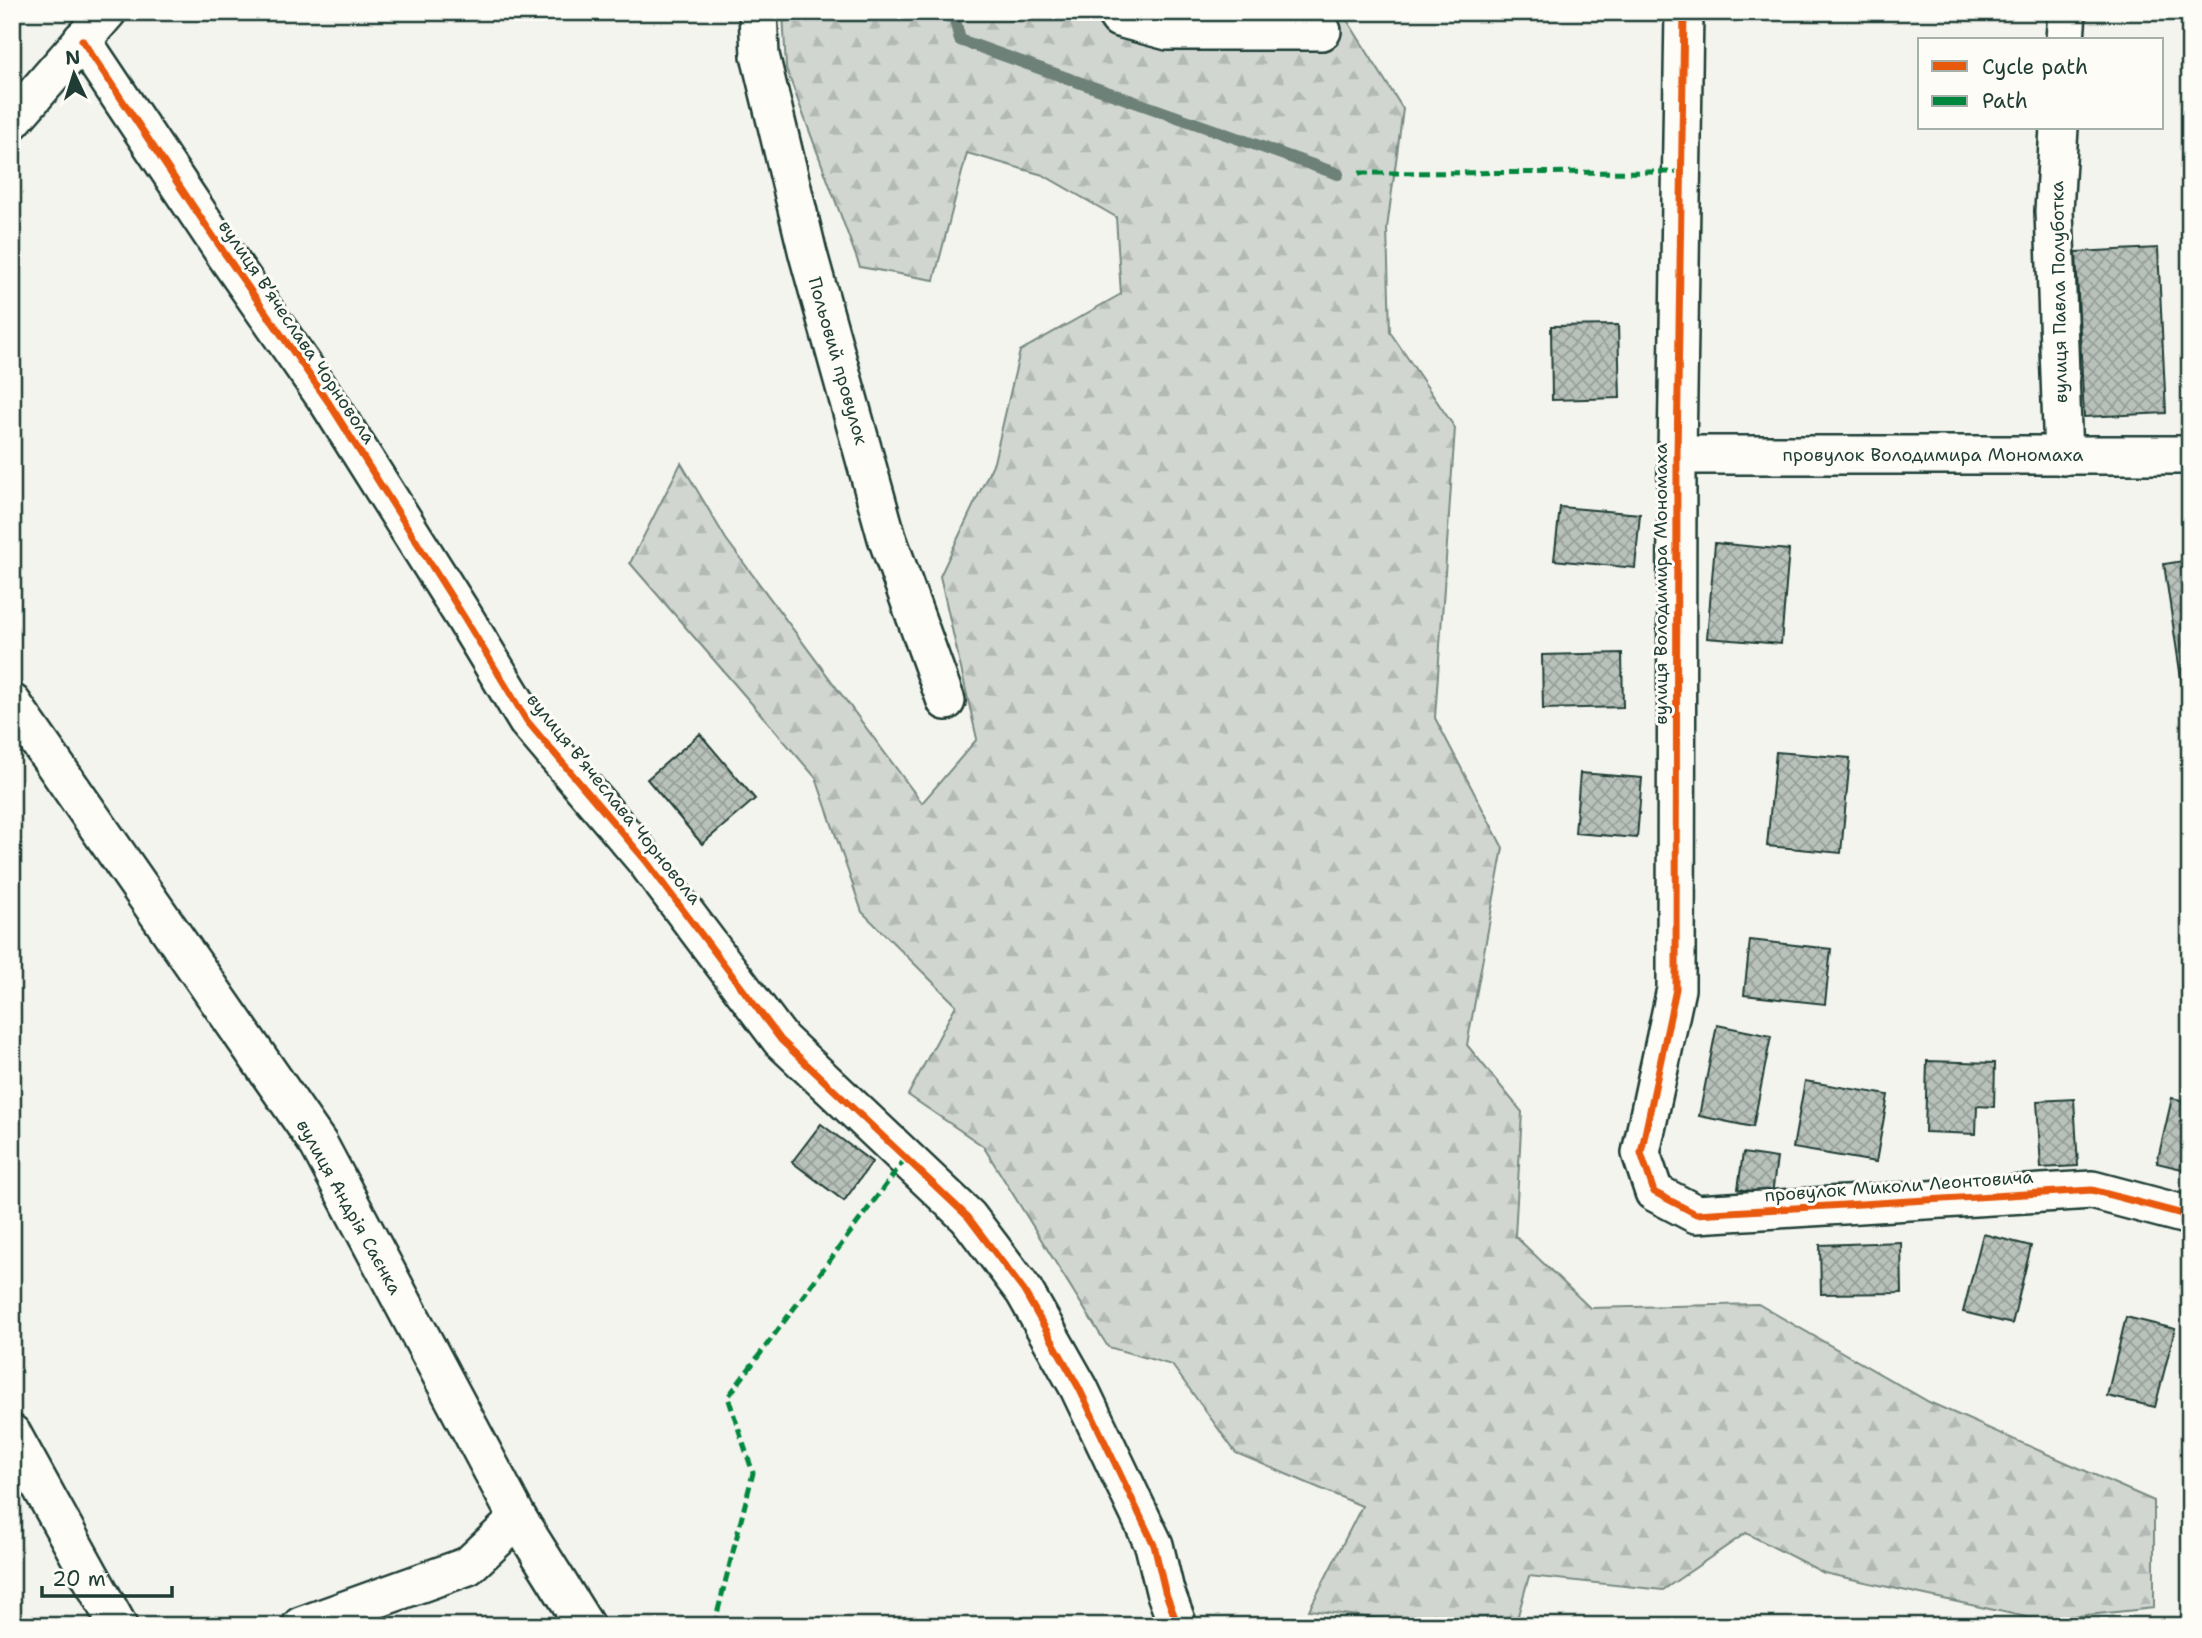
<svg xmlns="http://www.w3.org/2000/svg" width="2202" height="1638" viewBox="0 0 2202 1638" font-family="'Shantell Sans',sans-serif">
  <style>
    .forest { fill: url(#forest-firs); stroke: #788a82; stroke-width: 2 }
    .lines { fill: none; stroke-linecap: round; stroke-linejoin: round }
    .stream { stroke: #6e8179; stroke-width: 12 }
    .building { fill: url(#building-cross-hatch); stroke: #1f3d34; stroke-width: 2 }
    .minor-casing { stroke: #1f3d34; stroke-width: 42 }
    .minor { stroke: #fdfcf7; stroke-width: 37 }
    .quiet { stroke: #00873e; stroke-width: 5; stroke-dasharray: 10 5; stroke-linecap: butt }
    .cycleway-casing { stroke: #fdfcf7; stroke-width: 11 }
    .cycleway { stroke: #e8590c; stroke-width: 7 }
    .labels { text-anchor: middle; dominant-baseline: central; stroke-width: 6; stroke-linejoin: round; paint-order: stroke }
    .street-label { font-size: 18px; fill: #1f3d34; stroke: #fdfcf7 }
  </style>
  <defs>
    <pattern id="forest-firs" width="22" height="20" patternUnits="userSpaceOnUse" patternTransform="scale(1.75)"><rect width="22" height="20" fill="#d1d6d1"/><path d="M5 1l3.5 6h-7zM16 11l3.5 6h-7z" fill="#b3b9b4"/></pattern>
    <pattern id="building-cross-hatch" width="8" height="8" patternUnits="userSpaceOnUse" patternTransform="scale(1.75)"><rect width="8" height="8" fill="#b9c1bb"/><path d="M0 0l8 8M0 8l8-8" fill="none" stroke="#969e99"/></pattern>
  </defs>
  <rect width="100%" height="100%" fill="#f4f4ef"/>
  <filter id="ink" filterUnits="userSpaceOnUse"><feTurbulence type="fractalNoise" baseFrequency=".0143" numOctaves="2"/><feDisplacementMap in="SourceGraphic" scale="14" xChannelSelector="R" yChannelSelector="G"/><feConvolveMatrix kernelMatrix="1 2 1 2 8 2 1 2 1" color-interpolation-filters="sRGB"/></filter>
  <g filter="url(#ink)">
    <polygon class="forest" points="783,12 999,12 1009,20 1131,12 1342,12 1403,109 1387,228 1390,332 1455,428 1435,718 1503,848 1467,1045 1522,1112 1515,1236 1590,1308 1758,1304 1929,1402 2154,1501 2154,1608 2040,1620 1824,1573 1746,1533 1663,1590 1529,1576 1515,1626 1439,1626 1309,1610 1362,1506 1236,1453 1172,1365 1108,1347 983,1146 908,1095 956,1005 862,912 816,778 630,563 681,463 726,539 922,803 977,739 940,576 994,462 1020,351 1121,294 1116,217 1043,175 967,153 934,280 860,267 786,68"/>
    <g class="lines">
      <polyline class="stream" points="953,12 960,40 1338,174"/>
    </g>
    <g class="building">
      <polygon points="2158,248 2166,413 2084,417 2076,252"/>
      <polygon points="1618,325 1620,398 1552,400 1551,326"/>
      <polygon points="1560,507 1640,514 1635,568 1554,560"/>
      <polygon points="1715,543 1789,550 1781,644 1707,638"/>
      <polygon points="2190,560 2190,739 2164,564"/>
      <polygon points="1622,653 1623,707 1543,709 1542,655"/>
      <polygon points="700,734 755,799 702,844 647,779"/>
      <polygon points="1776,752 1850,758 1841,853 1767,846"/>
      <polygon points="1580,773 1642,778 1637,838 1575,833"/>
      <polygon points="1750,940 1831,949 1825,1004 1744,995"/>
      <polygon points="1717,1025 1771,1036 1753,1127 1699,1116"/>
      <polygon points="1927,1061 1995,1063 1994,1107 1977,1106 1976,1134 1925,1132"/>
      <polygon points="1805,1081 1888,1095 1876,1162 1793,1148"/>
      <polygon points="2172,1098 2190,1102 2190,1171 2157,1163"/>
      <polygon points="2074,1099 2078,1166 2041,1168 2037,1101"/>
      <polygon points="821,1124 872,1162 844,1201 792,1162"/>
      <polygon points="1743,1153 1777,1158 1772,1194 1738,1189"/>
      <polygon points="1983,1234 2031,1246 2012,1324 1963,1312"/>
      <polygon points="1901,1242 1902,1293 1821,1294 1820,1245"/>
      <polygon points="2126,1317 2175,1329 2155,1407 2107,1396"/>
    </g>
    <g class="lines">
      <defs>
        <g id="minor">
          <polyline points="758,12 760,55 808,254 887,538 946,701"/>
          <polyline points="1115,12 1119,18 1168,31 1322,31"/>
          <polyline points="1684,12 1677,455 1676,989 1641,1153 1654,1192 1696,1214 2092,1190 2190,1216"/>
          <polyline points="82,40 225,254 329,403 464,617 527,721 646,861 781,1040 968,1217 1024,1291 1079,1388 1154,1545 1165,1591 1178,1626"/>
          <polyline points="2065,40 2067,12"/>
          <polyline points="12,121 107,12"/>
          <polyline points="2059,128 2054,211 2063,456"/>
          <polyline points="1677,455 2190,455"/>
          <polyline points="12,703 319,1145 518,1519 585,1626"/>
          <polyline points="12,1434 118,1626"/>
          <polyline points="301,1626 468,1566 518,1519"/>
        </g>
      </defs>
      <use href="#minor" class="minor-casing"/>
      <use href="#minor" class="minor"/>
      <g class="quiet">
        <polyline points="1359,173 1681,172"/>
        <polyline points="714,1626 753,1473 728,1397 905,1159"/>
      </g>
      <defs>
        <g id="cycleway">
          <polyline points="1684,12 1677,455 1676,989 1641,1153 1654,1192 1696,1214 2092,1190 2190,1216"/>
          <polyline points="82,40 225,254 329,403 464,617 527,721 646,861 781,1040 968,1217 1024,1291 1079,1388 1154,1545 1165,1591 1178,1626"/>
        </g>
      </defs>
      <use href="#cycleway" class="cycleway-casing"/>
      <use href="#cycleway" class="cycleway"/>
    </g>
  </g>
  <g class="labels">
    <g class="street-label">
      <text transform="translate(2059 292) rotate(-91)">вулиця Павла Полуботка</text>
      <text transform="translate(297 332) rotate(56)">вулиця Вʼячеслава Чорновола</text>
      <text transform="translate(838 361) rotate(74)">Польовий провулок</text>
      <text x="1933" y="455">провулок Володимира Мономаха</text>
      <text transform="translate(1661 584) rotate(-90)">вулиця Володимира Мономаха</text>
      <text transform="translate(614 799) rotate(51)">вулиця Вʼячеслава Чорновола</text>
      <text transform="translate(1899 1186) rotate(-4)">провулок Миколи Леонтовича</text>
      <text transform="translate(349 1207) rotate(61)">вулиця Андрія Саєнка</text>
    </g>
  </g>
  <rect width="2202" height="1638" fill="none" stroke="#fdfcf7" stroke-width="42"/>
  <rect x="21" y="21" width="2160" height="1596" fill="none" stroke="#1f3d34" stroke-width="2.5" filter="url(#ink)"/>
  <rect x="1918" y="38" width="245" height="91" fill="#fdfcf7" stroke="#a4b0a9" stroke-width="2"/>
  <rect x="1932" y="61" width="35" height="10" fill="#e8590c" stroke="#a4b0a9" stroke-width="2"/>
  <text x="1982" y="74" font-size="21" fill="#1f3d34">Cycle path</text>
  <rect x="1932" y="96" width="35" height="10" fill="#00873e" stroke="#a4b0a9" stroke-width="2"/>
  <text x="1982" y="108" font-size="21" fill="#1f3d34">Path</text>
  <g transform="translate(74 74) rotate(356)" stroke="#fdfcf7" stroke-width="5" paint-order="stroke">
  <path d="M0-5L12 26L0 18L-12 26Z" fill="#1f3d34"/>
  <text y="-10" font-size="19" font-weight="bold" text-anchor="middle" fill="#1f3d34">N</text>
  </g>
  <path d="M42 1586v10h130v-10" fill="none" stroke="#1f3d34" stroke-width="3.5"/>
  <text x="52" y="1586" font-size="21" fill="#1f3d34" stroke="#fdfcf7" stroke-width="5" paint-order="stroke">20 m</text>
</svg>
